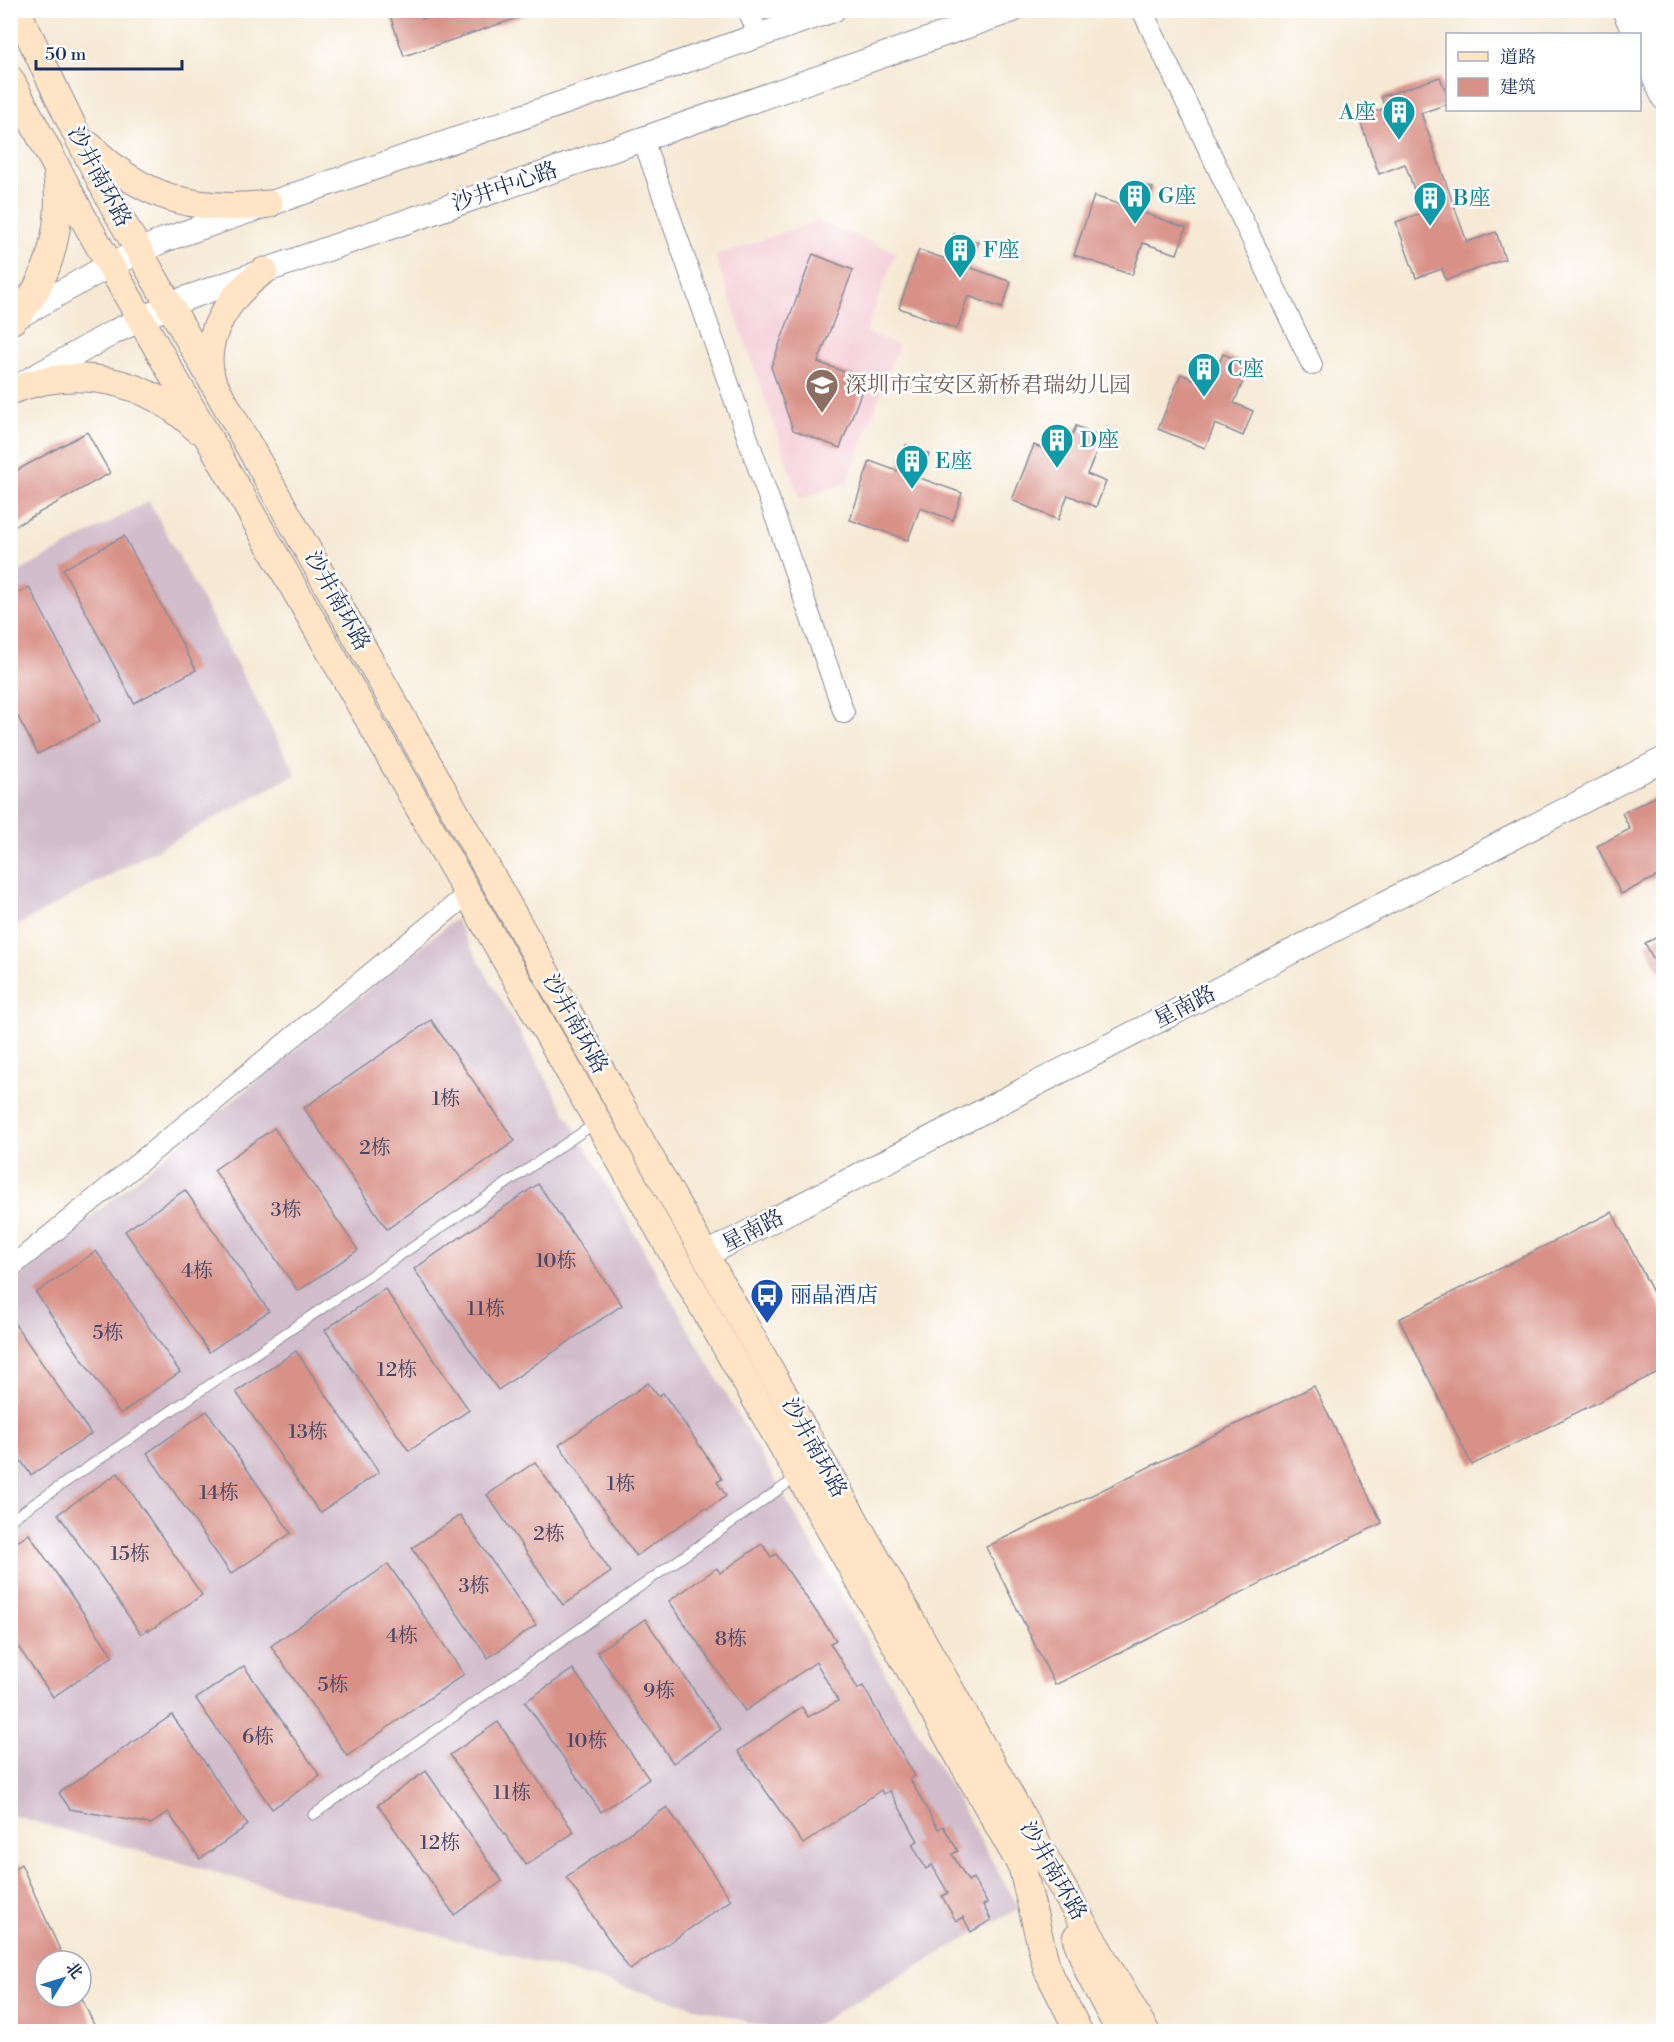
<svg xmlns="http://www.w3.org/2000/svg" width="1674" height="2042" viewBox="0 0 1674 2042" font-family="'Libre Bodoni','Noto Serif SC',serif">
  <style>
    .built { fill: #f5cfd9 }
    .industrial { fill: #d1bdcb }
    .building { fill: #d89187 }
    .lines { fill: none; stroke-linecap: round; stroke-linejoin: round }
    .service-casing { stroke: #888c99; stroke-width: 11 }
    .minor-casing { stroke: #888c99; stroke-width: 22 }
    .tertiary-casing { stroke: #888c99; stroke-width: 26 }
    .secondary-casing { stroke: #888c99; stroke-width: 29 }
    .service { stroke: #fff; stroke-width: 9 }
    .minor { stroke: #fff; stroke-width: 20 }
    .tertiary { stroke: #fff; stroke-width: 24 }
    .secondary { stroke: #ffe4c6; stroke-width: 27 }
    .labels { text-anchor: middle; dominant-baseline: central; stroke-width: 5; stroke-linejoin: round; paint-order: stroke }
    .number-label { font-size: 20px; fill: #4a4868 }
    .culture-label { font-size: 22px; fill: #0d838f; stroke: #fff; text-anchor: start }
    .street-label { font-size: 22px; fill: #1b2f5e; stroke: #fff }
    .education-label { font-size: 22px; fill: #785e54; stroke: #fff; text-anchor: start }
    .transit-label { font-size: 22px; fill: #164399; stroke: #fff; text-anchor: start }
  </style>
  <rect width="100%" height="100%" fill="#fff"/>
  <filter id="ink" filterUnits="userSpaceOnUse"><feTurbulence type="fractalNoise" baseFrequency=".0167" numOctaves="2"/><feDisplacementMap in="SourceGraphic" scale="12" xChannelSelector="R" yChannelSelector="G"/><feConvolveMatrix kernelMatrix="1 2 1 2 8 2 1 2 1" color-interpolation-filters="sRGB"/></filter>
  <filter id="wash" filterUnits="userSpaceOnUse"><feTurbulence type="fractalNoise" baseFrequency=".008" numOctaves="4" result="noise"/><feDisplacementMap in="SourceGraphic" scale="24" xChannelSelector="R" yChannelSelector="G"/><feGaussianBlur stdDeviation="1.35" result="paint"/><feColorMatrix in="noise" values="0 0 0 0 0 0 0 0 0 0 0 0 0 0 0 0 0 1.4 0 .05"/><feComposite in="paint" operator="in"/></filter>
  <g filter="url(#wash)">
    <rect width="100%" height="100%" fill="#f6e9d4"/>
    <polygon class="built" points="816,221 896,252 866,332 899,345 847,483 800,499 715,256"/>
    <g class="industrial">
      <polygon points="149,501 296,774 11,929 11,576"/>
      <polygon points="455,919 1019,1908 805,2031 780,2031 11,1815 10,1283"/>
    </g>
    <g id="blocks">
      <g class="building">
        <polygon points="388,10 419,10 422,19 448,10 532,10 532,13 404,56"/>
        <polygon points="1440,77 1448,97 1448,104 1421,113 1467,242 1496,232 1505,259 1446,280 1442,269 1416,278 1396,222 1422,213 1414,189 1405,164 1379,174 1359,118 1385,108 1381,97"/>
        <polygon points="1129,180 1153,188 1144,213 1186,228 1177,254 1143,243 1132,275 1074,255 1094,196 1121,205"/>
        <polygon points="954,234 978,242 969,267 1011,282 1002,308 968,296 957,329 899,308 919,250 946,259"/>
        <polygon points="813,254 853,270 818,362 866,380 840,448 793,430 771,367"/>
        <polygon points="1223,354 1250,365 1234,403 1253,411 1243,436 1215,424 1205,448 1158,429 1181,374 1210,386"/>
        <polygon points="1076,426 1103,437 1087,474 1106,482 1096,507 1068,495 1058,520 1012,500 1034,445 1063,457"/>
        <polygon points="87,432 110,473 10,529 10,474"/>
        <polygon points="906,445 929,454 920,478 962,493 953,520 920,508 908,540 850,520 870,461 897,471"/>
        <polygon points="124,536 196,670 134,703 63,569"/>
        <polygon points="29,587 100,721 38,754 10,702 10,597"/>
        <polygon points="1659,795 1664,804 1664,873 1621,894 1597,846 1630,829 1622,813"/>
        <polygon points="1664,934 1664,979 1645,943"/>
        <polygon points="431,1020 515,1141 387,1229 304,1108"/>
        <polygon points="274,1128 358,1250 298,1291 214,1170"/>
        <polygon points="538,1184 622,1305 498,1390 414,1269"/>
        <polygon points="185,1190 269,1311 209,1352 125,1231"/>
        <polygon points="1612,1212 1664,1314 1664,1369 1472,1465 1399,1319"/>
        <polygon points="96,1251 180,1372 120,1414 36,1293"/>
        <polygon points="385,1289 469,1410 409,1451 325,1330"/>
        <polygon points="10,1317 91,1434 31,1475 10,1445"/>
        <polygon points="296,1351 379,1472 320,1513 236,1392"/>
        <polygon points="648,1383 658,1396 663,1393 695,1439 722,1479 717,1482 726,1496 707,1509 706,1507 636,1556 559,1445"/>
        <polygon points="1314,1386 1382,1523 1055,1685 986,1547"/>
        <polygon points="207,1411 291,1533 231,1574 147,1453"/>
        <polygon points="535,1462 611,1572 563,1605 487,1495"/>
        <polygon points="118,1473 202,1595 149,1631 148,1629 141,1634 58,1514"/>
        <polygon points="460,1515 536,1625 488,1658 412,1548"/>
        <polygon points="29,1534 113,1656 53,1697 10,1635 10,1547"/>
        <polygon points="762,1544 771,1557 776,1554 836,1640 830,1643 858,1689 863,1686 884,1723 915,1776 910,1779 930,1815 938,1829 943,1826 958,1851 952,1854 968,1881 973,1878 987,1903 983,1905 991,1920 971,1932 963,1917 956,1921 942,1896 948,1893 932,1865 926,1869 912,1844 918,1841 890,1791 883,1794 881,1790 803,1844 738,1751 802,1707 808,1717 838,1701 816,1662 745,1711 669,1601 717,1568 720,1573"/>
        <polygon points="388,1564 464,1674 347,1756 271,1646"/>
        <polygon points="645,1619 721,1729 673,1763 597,1652"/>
        <polygon points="244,1666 320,1776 272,1809 196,1699"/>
        <polygon points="573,1669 649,1779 601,1812 525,1702"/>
        <polygon points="172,1715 248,1825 200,1859 168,1812 151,1824 70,1809 59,1793"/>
        <polygon points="498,1722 574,1832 526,1865 450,1755"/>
        <polygon points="426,1771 502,1881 454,1915 378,1805"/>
        <polygon points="667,1807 731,1900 630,1970 566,1877"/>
        <polygon points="21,1864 65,1961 45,1961 45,1997 81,1997 97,2031 10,2031 10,1871"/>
      </g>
    </g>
  </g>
  <g filter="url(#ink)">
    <use href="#blocks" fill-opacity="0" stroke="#888c99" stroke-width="1.5"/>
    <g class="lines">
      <defs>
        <g id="service">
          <polyline points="10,1520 597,1122"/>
          <polyline points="313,1815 797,1477"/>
        </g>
        <g id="minor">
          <polyline points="748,10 759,36"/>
          <polyline points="1142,10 1312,365"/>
          <polyline points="643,139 844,713"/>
          <polyline points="10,1268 468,894"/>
        </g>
        <g id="tertiary">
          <polyline points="1624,10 1635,34"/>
          <polyline points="1647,10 1664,47"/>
          <polyline points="1640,45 1664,98"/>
          <polyline points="17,317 110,265 164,240 833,10"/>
          <polyline points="26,382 114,332 184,299 1013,10"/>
          <polyline points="705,1255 1664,759"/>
        </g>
        <g id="secondary">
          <polyline points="17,10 73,127 113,205 1043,1854 1146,2032"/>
          <polyline points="10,79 86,223 1022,1867 1047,1969 1079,2032"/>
          <path d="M90 146C142 198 196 213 269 204"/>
          <path d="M13 320C49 284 63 227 57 177"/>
          <path d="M211 376C201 335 232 293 264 271"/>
          <path d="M13 390C79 365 146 379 197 429"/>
          <polyline points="1076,1938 1090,1975 1120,2032"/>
        </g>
      </defs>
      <use href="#service" class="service-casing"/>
      <use href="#minor" class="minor-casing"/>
      <use href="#tertiary" class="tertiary-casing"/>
      <use href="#secondary" class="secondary-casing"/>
      <use href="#service" class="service"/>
      <use href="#minor" class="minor"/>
      <use href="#tertiary" class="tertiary"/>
      <use href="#secondary" class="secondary"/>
    </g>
  </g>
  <defs>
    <symbol id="building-pin" viewBox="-11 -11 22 30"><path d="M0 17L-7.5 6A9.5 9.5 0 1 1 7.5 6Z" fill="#0f9aa8" stroke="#fff"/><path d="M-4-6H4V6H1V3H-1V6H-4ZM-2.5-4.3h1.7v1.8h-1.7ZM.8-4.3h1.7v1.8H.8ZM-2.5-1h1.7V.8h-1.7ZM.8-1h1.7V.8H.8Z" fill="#fff"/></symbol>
    <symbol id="school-pin" viewBox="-11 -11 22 30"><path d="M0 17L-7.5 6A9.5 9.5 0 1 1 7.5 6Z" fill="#8d6e63" stroke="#fff"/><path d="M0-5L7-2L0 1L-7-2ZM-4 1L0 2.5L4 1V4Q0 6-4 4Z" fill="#fff"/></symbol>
    <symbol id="bus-pin" viewBox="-11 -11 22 30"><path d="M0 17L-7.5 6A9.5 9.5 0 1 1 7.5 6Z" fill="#1a4fb4" stroke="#fff"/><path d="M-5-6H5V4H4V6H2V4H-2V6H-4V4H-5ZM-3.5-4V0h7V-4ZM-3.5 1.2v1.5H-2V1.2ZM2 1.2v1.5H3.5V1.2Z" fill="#fff"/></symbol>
  </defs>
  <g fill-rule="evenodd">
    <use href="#building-pin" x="1380" y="93" width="38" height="52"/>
    <use href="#building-pin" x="1116" y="177" width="38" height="52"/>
    <use href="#building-pin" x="1411" y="179" width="38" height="52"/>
    <use href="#building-pin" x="941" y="231" width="38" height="52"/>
    <use href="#building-pin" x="1185" y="350" width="38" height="52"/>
    <use href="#school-pin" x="803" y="366" width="38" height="52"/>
    <use href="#building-pin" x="1038" y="421" width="38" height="52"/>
    <use href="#building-pin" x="893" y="442" width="38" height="52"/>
    <use href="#bus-pin" x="748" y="1276" width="38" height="52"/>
  </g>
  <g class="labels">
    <g class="number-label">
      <text x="446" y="1099">1栋</text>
      <text x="375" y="1148">2栋</text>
      <text x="286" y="1210">3栋</text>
      <text x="556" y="1261">10栋</text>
      <text x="197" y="1271">4栋</text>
      <text x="486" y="1309">11栋</text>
      <text x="108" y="1333">5栋</text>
      <text x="397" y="1370">12栋</text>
      <text x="308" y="1432">13栋</text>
      <text x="621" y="1484">1栋</text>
      <text x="219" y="1493">14栋</text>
      <text x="549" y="1534">2栋</text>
      <text x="130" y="1554">15栋</text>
      <text x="474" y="1586">3栋</text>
      <text x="402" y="1636">4栋</text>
      <text x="731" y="1639">8栋</text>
      <text x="333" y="1685">5栋</text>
      <text x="659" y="1691">9栋</text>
      <text x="258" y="1737">6栋</text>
      <text x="587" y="1741">10栋</text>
      <text x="512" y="1793">11栋</text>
      <text x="440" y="1843">12栋</text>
    </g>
    <g class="culture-label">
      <text x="1376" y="112" text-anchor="end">A座</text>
      <text x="1158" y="196">G座</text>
      <text x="1453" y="198">B座</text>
      <text x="983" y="250">F座</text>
      <text x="1227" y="369">C座</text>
      <text x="1080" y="440">D座</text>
      <text x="935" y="461">E座</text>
    </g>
    <g class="street-label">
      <text transform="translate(99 177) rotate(62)">沙井南环路</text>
      <text transform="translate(505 187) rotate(-19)">沙井中心路</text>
      <text transform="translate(337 601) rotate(61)">沙井南环路</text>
      <text transform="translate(1185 1007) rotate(-27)">星南路</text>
      <text transform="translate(575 1024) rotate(61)">沙井南环路</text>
      <text transform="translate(753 1231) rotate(-27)">星南路</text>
      <text transform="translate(814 1448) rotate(61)">沙井南环路</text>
      <text transform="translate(1053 1871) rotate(60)">沙井南环路</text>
    </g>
    <g class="education-label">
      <text x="845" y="385">深圳市宝安区新桥君瑞幼儿园</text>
    </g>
    <g class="transit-label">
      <text x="790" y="1295">丽晶酒店</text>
    </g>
  </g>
  <rect width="1674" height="2042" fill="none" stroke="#fff" stroke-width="36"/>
  <rect x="1446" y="33" width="195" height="78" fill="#ffffff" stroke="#a4acbf" stroke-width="1.5"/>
  <rect x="1458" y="52" width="30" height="9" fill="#ffe4c6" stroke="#a4acbf" stroke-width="1.5"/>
  <text x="1500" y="63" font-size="18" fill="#1b2f5e">道路</text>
  <rect x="1458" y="78" width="30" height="18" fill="#d89187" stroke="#a4acbf" stroke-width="1.5"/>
  <text x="1500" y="93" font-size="18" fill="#1b2f5e">建筑</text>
  <g transform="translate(63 1979) rotate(52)"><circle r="28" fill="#ffffff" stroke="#a4acbf" stroke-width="1.5"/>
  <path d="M0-4.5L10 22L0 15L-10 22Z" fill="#1f6fb2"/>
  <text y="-9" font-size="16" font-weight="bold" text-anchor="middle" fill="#1b2f5e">北</text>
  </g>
  <path d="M36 60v9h146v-9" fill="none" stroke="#1b2f5e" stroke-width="3"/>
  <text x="45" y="60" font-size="18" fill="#1b2f5e" stroke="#ffffff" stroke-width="4.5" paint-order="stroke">50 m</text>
</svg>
